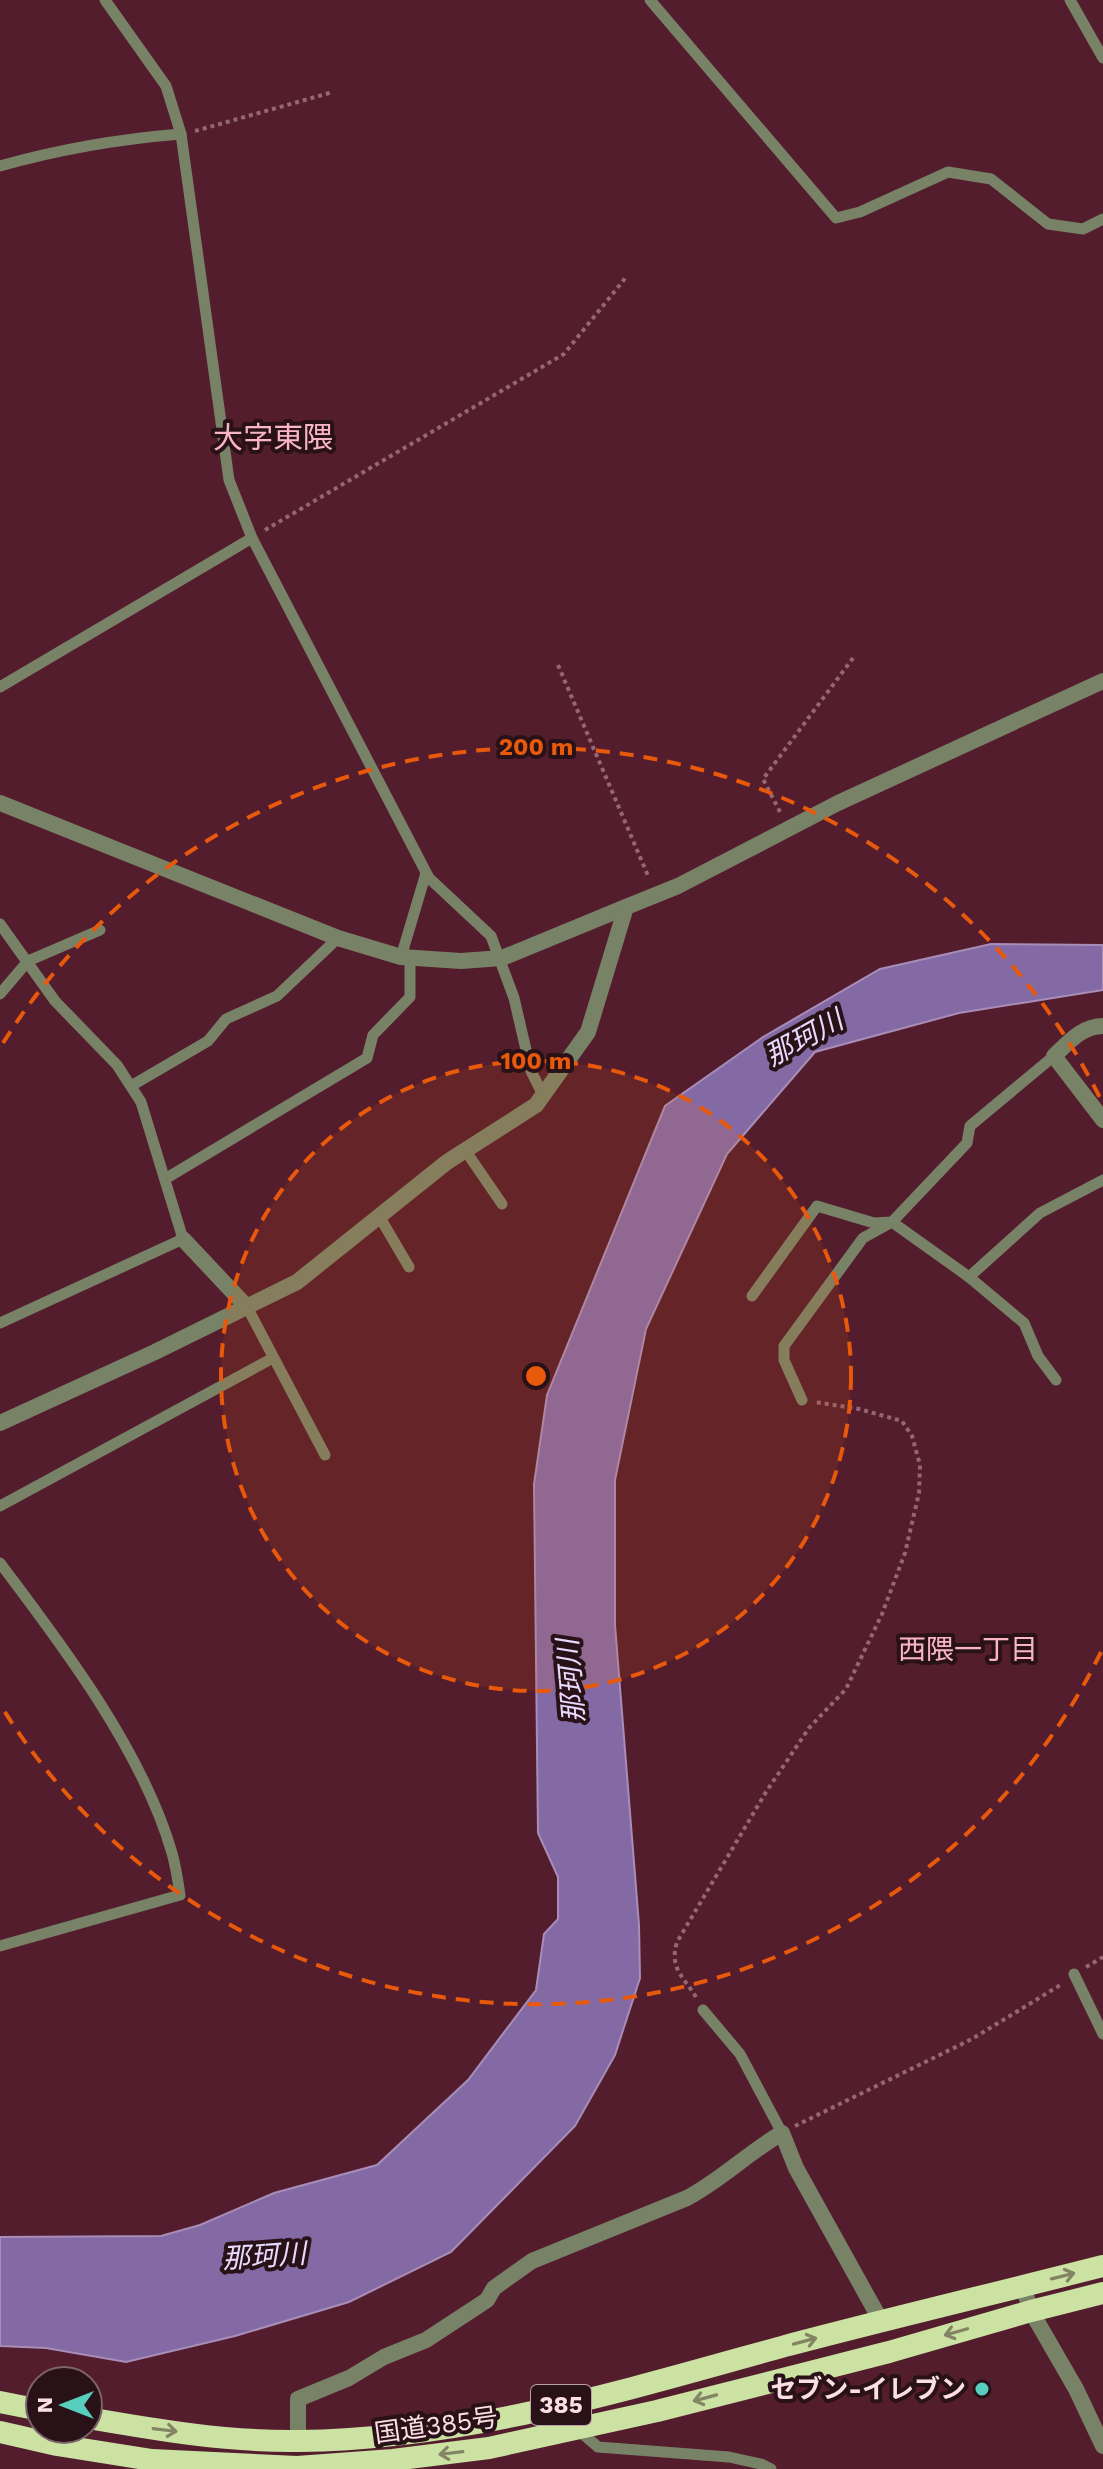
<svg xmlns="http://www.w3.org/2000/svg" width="1103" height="2469" viewBox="0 0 1103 2469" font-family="'Work Sans','Noto Sans JP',sans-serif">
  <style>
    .water { fill: #846aa4; stroke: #a88db8; stroke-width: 2 }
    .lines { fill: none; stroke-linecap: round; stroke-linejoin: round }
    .path { stroke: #946774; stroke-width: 4; stroke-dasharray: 4 4; stroke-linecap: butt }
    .service { stroke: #788267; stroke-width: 11 }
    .minor { stroke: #788267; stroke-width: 16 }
    .trunk { stroke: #cce2a3; stroke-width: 22 }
    .oneway { stroke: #838464 }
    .ring { fill: none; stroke: #e8590c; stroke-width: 4; stroke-dasharray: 14 10 }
    .poi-dot { fill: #58cebf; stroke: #291118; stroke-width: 3 }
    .labels { text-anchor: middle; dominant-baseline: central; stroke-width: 8; stroke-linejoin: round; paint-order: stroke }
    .shield { fill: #291118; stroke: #bda1a8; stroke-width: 2 }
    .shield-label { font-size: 24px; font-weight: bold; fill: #fcdfe5 }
    .poi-label { font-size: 26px; font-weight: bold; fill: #fcdfe5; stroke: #291118; text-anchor: end }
    .street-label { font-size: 26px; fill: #fcdfe5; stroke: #291118 }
    .water-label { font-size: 28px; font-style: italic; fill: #e8dafd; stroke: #291118 }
    .neighbourhood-label { font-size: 28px; fill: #fab5c4; stroke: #291118 }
    .quarter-label { font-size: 30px; fill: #fab5c4; stroke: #291118 }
    .centre { fill: #e8590c; stroke: #291118; stroke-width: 4 }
    .ring-label { font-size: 24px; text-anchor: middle; font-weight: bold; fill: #e8590c; stroke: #291118; stroke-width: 8; stroke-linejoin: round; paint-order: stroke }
  </style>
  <rect width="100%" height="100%" fill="#531d2d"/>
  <polygon class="water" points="991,944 1103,945 1103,990 959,1013 815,1052 727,1154 646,1329 615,1480 615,1625 639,1925 640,1978 615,2055 575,2126 451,2252 349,2302 235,2336 126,2362 46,2348 0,2346 0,2237 161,2236 200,2225 274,2193 377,2165 468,2080 536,1990 544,1934 558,1919 558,1877 538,1833 534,1484 547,1395 665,1106 763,1037 880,969"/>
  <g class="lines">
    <g class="path">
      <polyline points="195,131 333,92"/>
      <polyline points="265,530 564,354 627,276"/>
      <polyline points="558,665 649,878"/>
      <polyline points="780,812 763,779 853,658"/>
      <polyline points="1086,1967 1103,1957"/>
      <path d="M696 1997C683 1976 669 1968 677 1942L766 1792 809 1728 846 1689 882 1614 905 1553 919 1493 920 1465 912 1436 902 1421 859 1409 815 1402"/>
      <polyline points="795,2126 972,2039 1062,1984"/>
    </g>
    <g class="service">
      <polyline points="105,0 166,86 181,134 229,480 252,538 429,878 491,936 514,998 531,1071 543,1095"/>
      <polyline points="650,0 836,218 860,212 948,172 991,179 1048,224 1083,229 1103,219"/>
      <polyline points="1070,0 1103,58"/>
      <path d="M0 166C60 149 119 139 181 134"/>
      <polyline points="0,687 252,538"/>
      <polyline points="0,924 55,1001 117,1065 141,1102 183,1239 0,1323"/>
      <polyline points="401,957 426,873"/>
      <polyline points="0,994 28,961 100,930"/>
      <polyline points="131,1086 208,1041 226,1019 277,996 338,938"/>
      <polyline points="465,1150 502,1204"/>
      <polyline points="165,1179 367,1058 373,1035 410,997 410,958"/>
      <polyline points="379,1216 409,1267"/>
      <polyline points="969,1277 1024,1323 1038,1356 1056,1380"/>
      <polyline points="752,1296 817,1206 874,1223 892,1222 967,1143 970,1126 1054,1056"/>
      <polyline points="247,1307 325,1455"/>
      <polyline points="802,1400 784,1360 784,1346 863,1238 892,1222 969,1277 1040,1213 1103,1180"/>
      <polyline points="0,1506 273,1358"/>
      <path d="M0 1563C63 1646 143 1752 172 1853 176 1867 178 1881 180 1895L0 1946"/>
      <polyline points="1074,1974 1103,2034"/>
      <polyline points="703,2010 740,2054 782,2133"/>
      <polyline points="577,2429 598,2447 729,2457 761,2464 771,2469"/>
    </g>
    <g class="minor">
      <polyline points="0,803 338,938 401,957 461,961 502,958 626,907"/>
      <path d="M1103 1026C1082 1026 1069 1042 1054 1056L1103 1120"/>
      <polyline points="183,1239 247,1307"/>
      <polyline points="0,1423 155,1352 297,1282 447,1162 536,1105 588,1032 626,907 678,886 838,803 1103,681"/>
      <polyline points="1023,2287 1031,2311 1076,2389 1103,2446"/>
      <path d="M298 2441V2399L349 2378 384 2357 426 2340 487 2300 494 2288 532 2261 687 2198C721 2180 749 2152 782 2133L796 2168 881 2321"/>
    </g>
    <g class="trunk">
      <polyline points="0,2402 40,2410"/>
      <path d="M88 2418C157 2430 228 2442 299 2441 466 2439 626 2390 785 2346 891 2318 997 2293 1103 2266"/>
      <polyline points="0,2432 57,2445 152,2460 297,2467 393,2460 489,2448 657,2411 889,2352 1031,2311 1103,2293"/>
    </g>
  </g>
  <defs><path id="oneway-shaft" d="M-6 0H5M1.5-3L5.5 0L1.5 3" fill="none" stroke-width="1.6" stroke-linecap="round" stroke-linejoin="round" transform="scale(2)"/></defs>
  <g class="oneway">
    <use href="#oneway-shaft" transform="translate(1063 2276) rotate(-14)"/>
    <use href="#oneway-shaft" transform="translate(956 2332) rotate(164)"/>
    <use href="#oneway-shaft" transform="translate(805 2341) rotate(-15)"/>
    <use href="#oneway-shaft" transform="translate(705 2398) rotate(165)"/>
    <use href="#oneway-shaft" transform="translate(165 2430) rotate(7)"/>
    <use href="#oneway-shaft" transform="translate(451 2453) rotate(173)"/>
  </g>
  <circle cx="536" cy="1376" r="315" fill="#e8590c" fill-opacity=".12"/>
  <g class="ring">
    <circle cx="536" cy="1376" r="315"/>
    <path d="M1101 1652A629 629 0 0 1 3 1709M3 1043A629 629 0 0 1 1101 1100"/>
  </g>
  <circle class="poi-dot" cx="982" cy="2389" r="8"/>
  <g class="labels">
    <rect class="shield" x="531" y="2385" width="60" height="40" rx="6"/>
    <g class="shield-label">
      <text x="561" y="2405">385</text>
    </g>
    <g class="poi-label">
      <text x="966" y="2389">セブン-イレブン</text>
    </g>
    <g class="street-label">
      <text transform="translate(436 2425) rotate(-8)">国道385号</text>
    </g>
    <g class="water-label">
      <text transform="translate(804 1038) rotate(-29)">那珂川</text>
      <text transform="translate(571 1681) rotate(-95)">那珂川</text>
      <text transform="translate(264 2256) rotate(-4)">那珂川</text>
    </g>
    <g class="neighbourhood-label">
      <text x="968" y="1649">西隈一丁目</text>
    </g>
    <g class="quarter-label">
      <text x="273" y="437">大字東隈</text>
    </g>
  </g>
  <circle cx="536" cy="1376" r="12" class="centre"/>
  <g class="ring-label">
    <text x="536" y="755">200 m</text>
    <text x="536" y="1069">100 m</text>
  </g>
  <g transform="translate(64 2405) rotate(270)"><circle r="38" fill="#291118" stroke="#7d636a" stroke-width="2"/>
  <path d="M0-6L14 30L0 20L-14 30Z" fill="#58cebf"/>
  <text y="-12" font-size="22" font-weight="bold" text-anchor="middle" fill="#fcdfe5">N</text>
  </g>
</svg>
